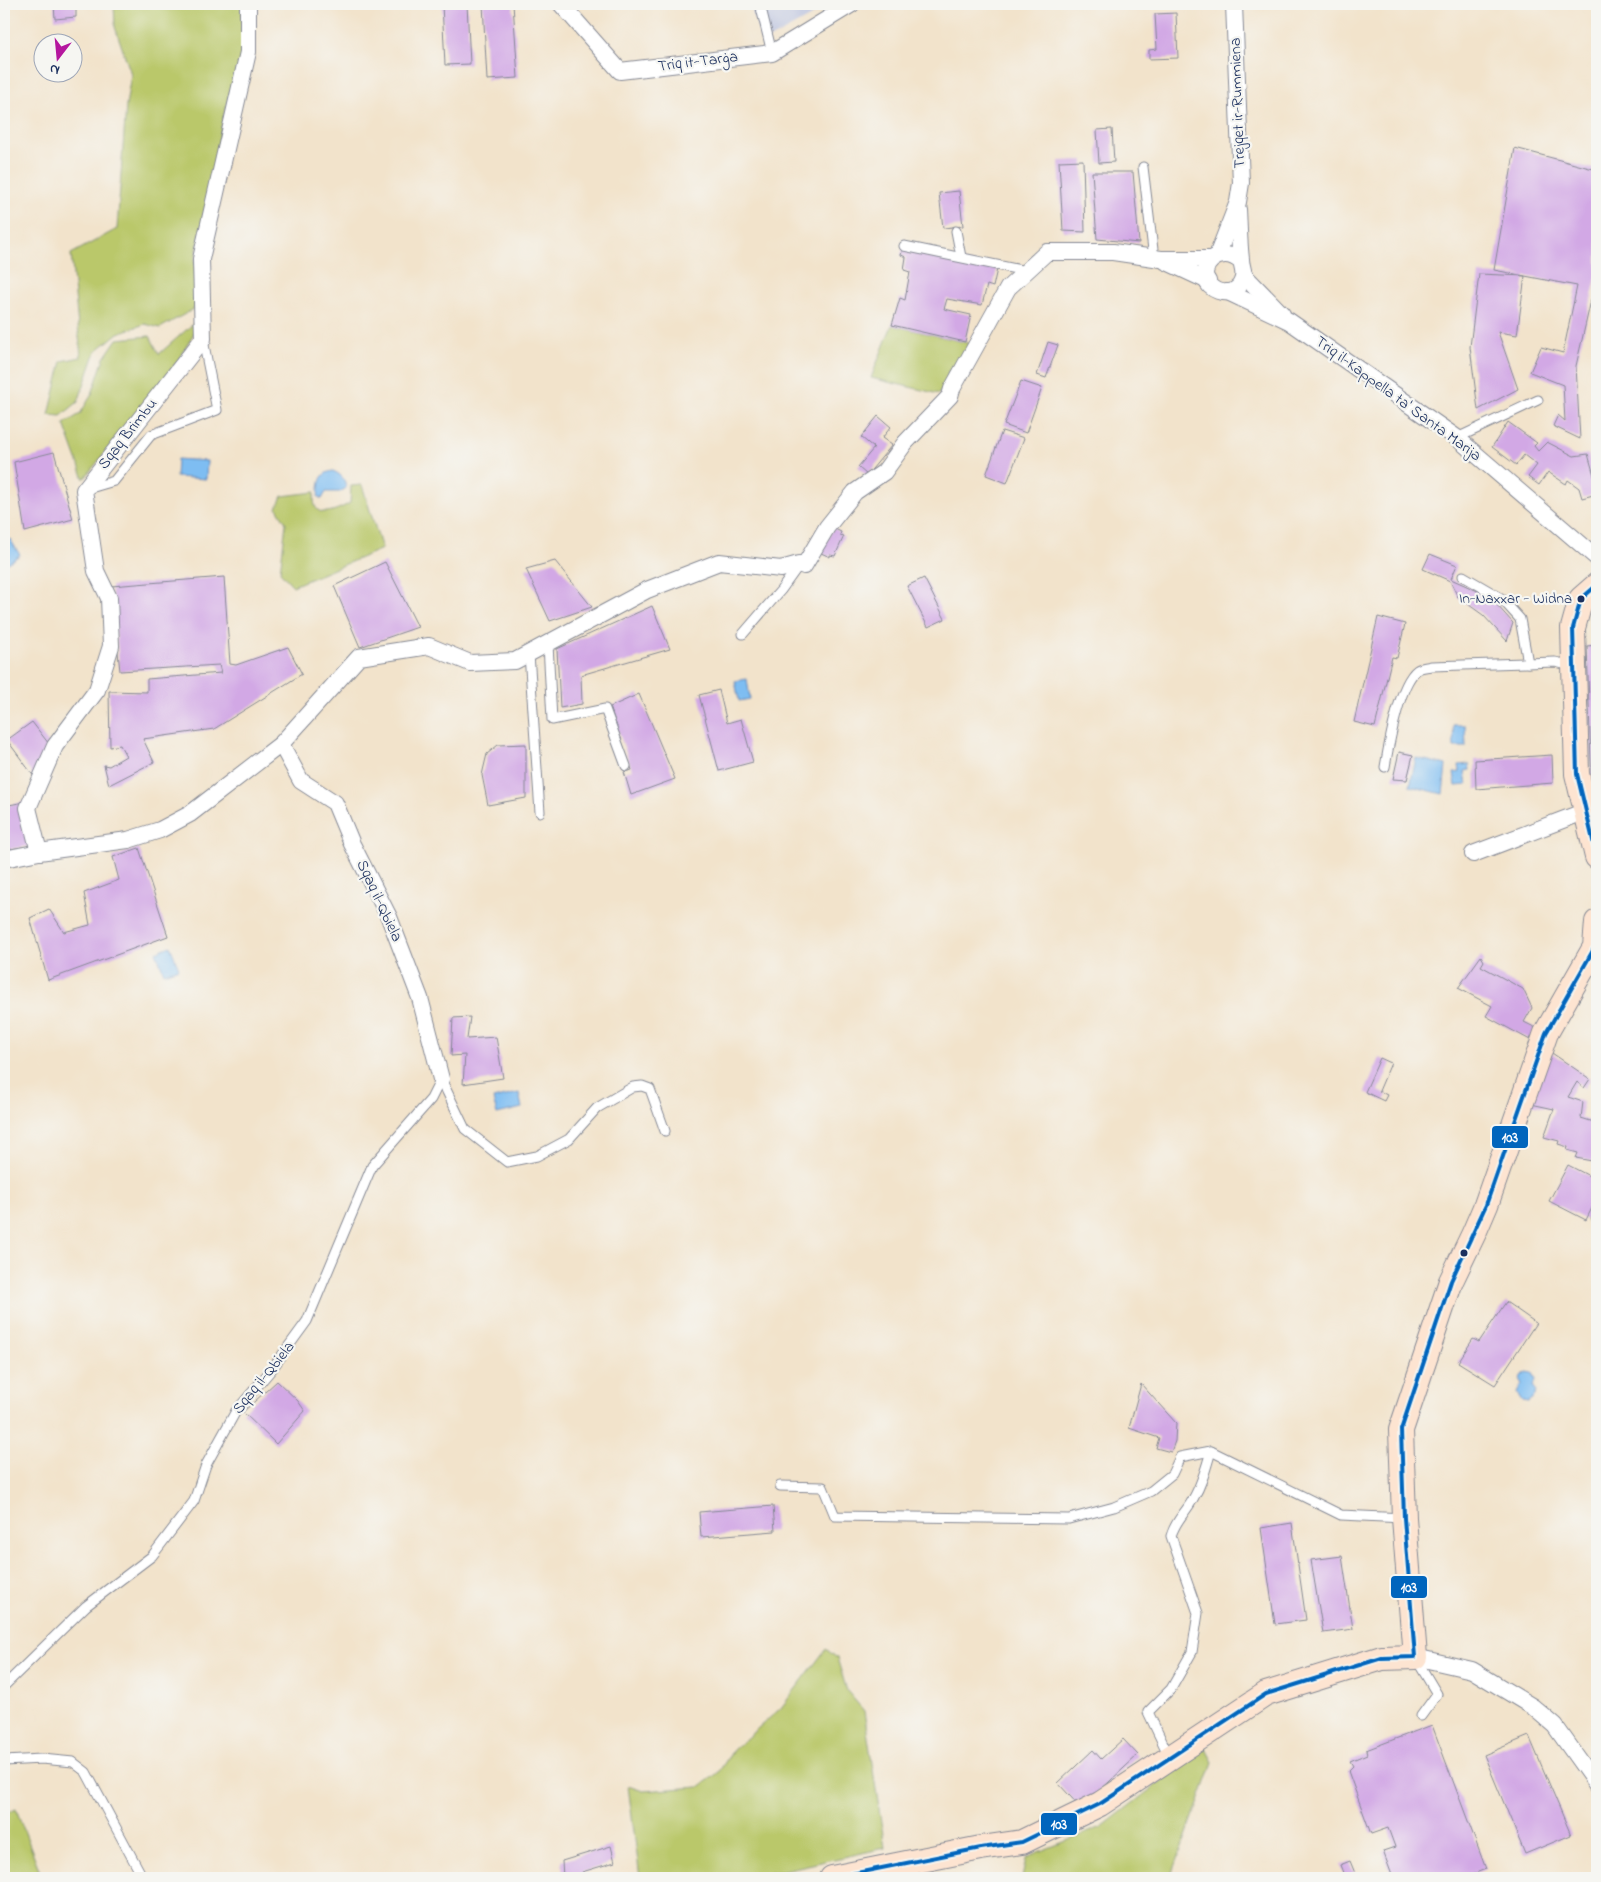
<svg xmlns="http://www.w3.org/2000/svg" width="1601" height="1882" viewBox="0 0 1601 1882" font-family="'Indie Flower',sans-serif">
  <style>
    .industrial { fill: #bcc3de }
    .green { fill: #bac86b; stroke: #6a7c64 }
    .water { fill: #7ebdf2; stroke: #4c76a8 }
    .building { fill: #d2a8e5 }
    .lines { fill: none; stroke-linecap: round; stroke-linejoin: round }
    .service-casing { stroke: #868994; stroke-width: 11 }
    .minor-casing { stroke: #868994; stroke-width: 18 }
    .secondary-casing { stroke: #868994; stroke-width: 26 }
    .service { stroke: #fff; stroke-width: 9 }
    .minor { stroke: #fff; stroke-width: 16 }
    .secondary { stroke: #fde4d1; stroke-width: 24 }
    .bus-1-casing { stroke: #f6f6f2; stroke-width: 8 }
    .bus-1 { stroke: #0065bd; stroke-width: 4 }
    .bus-dot { fill: #1b2f5e; stroke: #f6f6f2; stroke-width: 2 }
    .labels { text-anchor: middle; dominant-baseline: central; stroke-width: 4.5; stroke-linejoin: round; paint-order: stroke }
    .bus-label { font-size: 15px; fill: #1b2f5e; stroke: #f6f6f2; text-anchor: end }
    .street-label { font-size: 16px; fill: #1b2f5e; stroke: #f6f6f2 }
    .line-badge { stroke: #f6f6f2; stroke-width: 2 }
    .badge-label { font-size: 14px; text-anchor: middle; font-weight: bold; fill: #fff }
  </style>
  <rect width="100%" height="100%" fill="#f6f6f2"/>
  <filter id="ink" filterUnits="userSpaceOnUse"><feTurbulence type="fractalNoise" baseFrequency=".02" numOctaves="2"/><feDisplacementMap in="SourceGraphic" scale="10" xChannelSelector="R" yChannelSelector="G"/><feConvolveMatrix kernelMatrix="1 2 1 2 8 2 1 2 1" color-interpolation-filters="sRGB"/></filter>
  <filter id="wash" filterUnits="userSpaceOnUse"><feTurbulence type="fractalNoise" baseFrequency=".0096" numOctaves="4" result="noise"/><feDisplacementMap in="SourceGraphic" scale="20" xChannelSelector="R" yChannelSelector="G"/><feGaussianBlur stdDeviation="1.12" result="paint"/><feColorMatrix in="noise" values="0 0 0 0 0 0 0 0 0 0 0 0 0 0 0 0 0 1.4 0 .05"/><feComposite in="paint" operator="in"/></filter>
  <g filter="url(#wash)">
    <rect width="100%" height="100%" fill="#f2e3cb"/>
    <polygon class="industrial" points="750,4 833,4 762,43"/>
    <g class="green">
      <polygon points="114,4 242,4 243,58 233,81 223,118 195,260 196,300 194,309 160,328 145,324 118,333 96,351 78,402 61,416 49,415 62,361 81,357 71,254 117,229 126,106 131,74 115,27"/>
      <polygon points="194,323 197,328 177,362 84,479 64,424 80,414 92,394 104,358 117,339 150,336 159,354"/>
      <polygon points="892,325 965,342 973,346 958,369 948,371 948,383 939,394 871,378"/>
      <path d="M362 485 382 549 293 586 280 572 286 523 277 508 282 496 315 492C309 522 335 512 350 503L351 486Z"/>
      <polygon points="1597,1198 1597,1227 1586,1220"/>
      <polygon points="826,1649 837,1658 847,1691 864,1711 885,1848 748,1878 640,1878 628,1786 643,1791 699,1787 718,1773 733,1750 781,1708"/>
      <polygon points="1205,1747 1213,1762 1171,1878 1022,1878 1026,1859 1038,1852 1102,1827"/>
      <polygon points="16,1809 40,1872 21,1878 4,1878 4,1814"/>
    </g>
    <g class="water">
      <polygon points="177,459 207,461 206,479 176,477"/>
      <path d="M333 471C342 475 345 479 346 488L340 492H326L322 499 318 497C320 485 318 473 333 471Z"/>
      <polygon points="10,539 20,555 4,565 4,543"/>
      <polygon points="747,679 750,699 739,701 735,681"/>
      <polygon points="1453,725 1465,725 1466,747 1454,747"/>
      <polygon points="1416,758 1446,765 1443,794 1410,786"/>
      <polygon points="1469,764 1470,770 1465,771 1467,785 1456,786 1454,773 1460,772 1459,765"/>
      <polygon points="170,946 179,968 164,973 156,952"/>
      <polygon points="519,1093 522,1108 497,1114 493,1099"/>
      <polygon points="1527,1372 1533,1373 1536,1380 1533,1386 1536,1390 1535,1396 1528,1402 1522,1401 1517,1393 1522,1384 1520,1381 1521,1376"/>
    </g>
    <g id="blocks">
      <g class="building">
        <polygon points="54,4 76,4 76,17 55,19"/>
        <polygon points="442,4 467,4 470,64 445,65"/>
        <polygon points="483,4 513,4 518,78 487,80"/>
        <polygon points="1176,13 1178,58 1149,59 1149,50 1157,49 1155,14"/>
        <polygon points="1112,129 1114,162 1099,163 1097,130"/>
        <polygon points="1515,148 1597,170 1597,274 1576,366 1580,439 1553,426 1558,415 1565,421 1563,385 1530,372 1541,347 1563,353 1577,286 1525,276 1517,335 1498,332 1518,389 1478,410 1470,347 1479,274 1525,276 1494,270"/>
        <polygon points="1083,160 1085,232 1063,231 1059,161"/>
        <polygon points="1092,172 1133,172 1139,243 1097,239"/>
        <polygon points="959,191 963,226 943,228 939,193"/>
        <polygon points="903,248 997,269 993,287 987,285 982,305 947,299 944,309 971,315 965,342 892,325 900,298 905,300 910,272 904,270 906,257 901,255"/>
        <polygon points="1048,342 1058,345 1046,378 1037,375"/>
        <polygon points="1021,381 1042,388 1026,433 1004,425"/>
        <polygon points="878,416 891,427 882,438 892,445 867,475 858,467 874,448 861,437"/>
        <polygon points="1508,422 1537,443 1534,446 1538,451 1547,442 1574,456 1588,454 1597,486 1597,494 1582,498 1579,488 1568,480 1566,484 1548,472 1539,485 1528,477 1537,465 1524,455 1516,465 1492,447"/>
        <polygon points="1002,431 1024,438 1007,483 986,475"/>
        <polygon points="54,452 73,519 25,532 14,462"/>
        <polygon points="833,528 841,532 840,535 844,536 835,556 830,555 830,557 821,553"/>
        <polygon points="1430,554 1457,565 1451,579 1482,593 1496,604 1513,623 1507,641 1483,615 1458,597 1450,581 1423,569"/>
        <polygon points="555,561 592,607 550,621 526,569"/>
        <polygon points="385,562 418,627 360,647 334,586"/>
        <polygon points="224,577 230,664 236,665 288,647 302,674 214,729 143,739 154,762 109,785 104,765 109,766 126,756 120,745 110,747 109,691 147,692 147,679 221,673 219,665 120,671 111,586"/>
        <polygon points="924,578 945,619 928,627 907,586"/>
        <polygon points="652,606 670,649 581,675 582,704 560,708 557,649"/>
        <polygon points="1378,617 1405,624 1397,658 1392,657 1375,727 1354,722"/>
        <polygon points="1597,645 1597,792 1592,790 1587,646"/>
        <polygon points="719,690 727,723 741,719 753,762 719,771 699,695"/>
        <polygon points="639,694 675,779 631,795 624,772 632,770 610,707"/>
        <polygon points="32,722 49,744 35,778 7,740"/>
        <polygon points="526,744 526,798 488,805 482,775 487,754 498,745"/>
        <polygon points="1399,752 1413,755 1407,780 1393,779"/>
        <polygon points="1552,755 1553,783 1476,789 1475,760"/>
        <polygon points="24,802 29,846 4,850 4,806"/>
        <polygon points="139,848 168,936 48,980 30,918 49,909 64,932 90,925 84,893 119,880 113,857"/>
        <polygon points="1481,956 1484,961 1481,966 1523,989 1532,1008 1524,1022 1536,1028 1530,1040 1486,1016 1492,1006 1458,988"/>
        <polygon points="470,1017 467,1039 496,1037 503,1078 463,1084 465,1055 451,1056 453,1018"/>
        <polygon points="1549,1051 1590,1079 1584,1088 1577,1082 1568,1097 1583,1102 1581,1118 1597,1123 1597,1162 1576,1158 1578,1153 1567,1150 1568,1147 1558,1144 1559,1141 1544,1137 1554,1109 1531,1104"/>
        <polygon points="1380,1058 1391,1063 1379,1091 1387,1095 1384,1101 1365,1092"/>
        <polygon points="1568,1165 1597,1180 1597,1198 1586,1220 1549,1201"/>
        <polygon points="1506,1302 1536,1323 1495,1385 1458,1362 1473,1339 1479,1342"/>
        <polygon points="277,1381 298,1401 305,1411 276,1444 243,1412"/>
        <polygon points="1141,1384 1176,1423 1175,1441 1171,1452 1156,1448 1159,1438 1129,1428"/>
        <polygon points="773,1506 775,1531 701,1537 699,1512"/>
        <polygon points="1292,1523 1306,1620 1275,1624 1261,1528"/>
        <polygon points="1342,1556 1353,1629 1323,1633 1311,1560"/>
        <polygon points="1432,1725 1486,1869 1462,1878 1393,1878 1383,1851 1395,1847 1388,1828 1371,1834 1348,1771 1353,1766 1350,1761 1367,1754 1366,1750"/>
        <polygon points="1529,1736 1571,1835 1525,1854 1484,1755"/>
        <polygon points="1123,1739 1138,1755 1081,1808 1058,1783 1093,1750 1101,1759"/>
        <polygon points="611,1846 615,1862 582,1872 583,1878 563,1878 562,1861"/>
        <polygon points="1350,1861 1357,1878 1345,1878 1340,1865"/>
      </g>
    </g>
  </g>
  <g filter="url(#ink)">
    <use href="#blocks" fill-opacity="0" stroke="#868994" stroke-width="1"/>
    <g class="lines">
      <defs>
        <g id="service">
          <polyline points="760,4 772,53"/>
          <polyline points="1143,167 1154,258"/>
          <polyline points="956,231 961,257"/>
          <polyline points="904,246 1026,271"/>
          <polyline points="1457,438 1538,400"/>
          <polyline points="87,489 114,481 151,435 217,410 203,340"/>
          <polyline points="1463,576 1501,598 1520,619 1528,663"/>
          <polyline points="743,634 781,590 799,565"/>
          <polyline points="548,644 552,720 605,709 626,766"/>
          <polyline points="529,654 540,812"/>
          <path d="M1385 767C1389 744 1399 684 1417 670 1421 667 1427 667 1432 666L1555 662 1573 666"/>
          <polyline points="441,1079 465,1129 507,1162 537,1156 569,1139 597,1108 633,1087 642,1086 650,1089 665,1131"/>
          <polyline points="780,1486 823,1487 835,1516 1069,1519 1114,1507 1151,1491 1172,1474 1180,1457 1211,1451 1341,1515 1404,1518"/>
          <polyline points="1415,1657 1437,1694 1421,1716"/>
          <polyline points="4,1686 86,1606 152,1556 194,1501 206,1465 236,1411 272,1369 307,1321 372,1166 431,1099 441,1079"/>
          <path d="M1169 1756 1148 1712 1171 1689 1192 1652 1198 1613 1171 1536C1176 1519 1185 1514 1193 1499 1202 1484 1206 1468 1211 1451"/>
          <polyline points="4,1761 42,1759 73,1762 86,1772 143,1878"/>
        </g>
        <g id="minor">
          <polyline points="561,4 620,71 772,53 852,4"/>
          <path d="M1238 209C1239 226 1239 243 1241 259 1241 267 1246 273 1242 281 1240 287 1234 292 1228 292 1221 293 1214 290 1210 286 1194 267 1221 243 1241 262"/>
          <polyline points="1217,256 1238,202 1241,183 1234,4"/>
          <polyline points="1165,261 1208,281"/>
          <polyline points="1244,275 1282,314"/>
          <polyline points="1228,292 1289,321 1457,438 1597,558"/>
          <polyline points="281,744 301,781 335,803 352,844 389,917 420,998 441,1079"/>
          <polyline points="39,852 28,808 55,746 97,690 111,646 109,598 96,571 84,490 203,339 201,259 248,52 248,4"/>
          <polyline points="1473,854 1586,811"/>
          <polyline points="4,859 39,852 128,840 160,830 190,814 281,744 359,657 429,646 470,663 515,661 647,590 719,562 781,569 799,564 804,566 827,527 855,492 884,472 905,443 950,396 952,389 1008,288 1047,252 1113,252 1161,259 1212,259"/>
          <polyline points="1415,1657 1472,1670 1533,1707 1555,1726 1597,1785"/>
        </g>
        <g id="secondary">
          <polyline points="1597,585 1581,599 1573,628 1577,774 1597,857"/>
          <polyline points="832,1878 981,1848 1022,1842 1100,1804 1266,1694 1382,1658 1415,1657 1404,1518 1401,1430 1451,1281 1474,1233 1486,1205 1546,1033 1595,947 1597,922"/>
        </g>
      </defs>
      <use href="#service" class="service-casing"/>
      <use href="#minor" class="minor-casing"/>
      <use href="#secondary" class="secondary-casing"/>
      <use href="#service" class="service"/>
      <use href="#minor" class="minor"/>
      <use href="#secondary" class="secondary"/>
      <defs>
        <g id="bus-1">
          <polyline points="1597,585 1581,599 1573,628 1577,774 1597,857"/>
          <polyline points="832,1878 981,1848 1022,1842 1100,1804 1266,1694 1382,1658 1415,1657 1404,1518 1401,1430 1451,1281 1486,1205 1546,1033 1595,947 1597,922"/>
        </g>
      </defs>
      <use href="#bus-1" class="bus-1-casing"/>
      <use href="#bus-1" class="bus-1"/>
    </g>
  </g>
  <g class="bus-dot">
    <circle cx="1581" cy="599" r="4.5"/>
    <circle cx="1464" cy="1253" r="4.5"/>
  </g>
  <g class="labels">
    <g class="bus-label">
      <text x="1572" y="599">In-Naxxar - Widna</text>
    </g>
    <g class="street-label">
      <text transform="translate(698 62) rotate(-7)">Triq it-Tarġa</text>
      <text transform="translate(1238 103) rotate(-92)">Trejqet ir-Rummiena</text>
      <text transform="translate(1398 399) rotate(36)">Triq il-Kappella ta' Santa Marija</text>
      <text transform="translate(128 434) rotate(-52)">Sqaq Brimbu</text>
      <text transform="translate(379 901) rotate(65)">Sqaq il-Qbiela</text>
      <text transform="translate(264 1378) rotate(-51)">Sqaq il-Qbiela</text>
    </g>
  </g>
  <g class="line-badge">
    <rect x="1491" y="1125" width="38" height="24" rx="5" fill="#0065bd"/>
    <rect x="1390" y="1575" width="38" height="24" rx="5" fill="#0065bd"/>
    <rect x="1040" y="1812" width="38" height="24" rx="5" fill="#0065bd"/>
  </g>
  <g class="badge-label">
    <text x="1510" y="1142">103</text>
    <text x="1409" y="1592">103</text>
    <text x="1059" y="1829">103</text>
  </g>
  <rect width="1601" height="1882" fill="none" stroke="#f6f6f2" stroke-width="20"/>
  <g transform="translate(58 58) rotate(196)"><circle r="24" fill="#f6f6f2" stroke="#9ea6b7"/>
  <path d="M0-4L9 19L0 12L-9 19Z" fill="#b5179e"/>
  <text y="-8" font-size="14" font-weight="bold" text-anchor="middle" fill="#1b2f5e">N</text>
  </g>
</svg>
